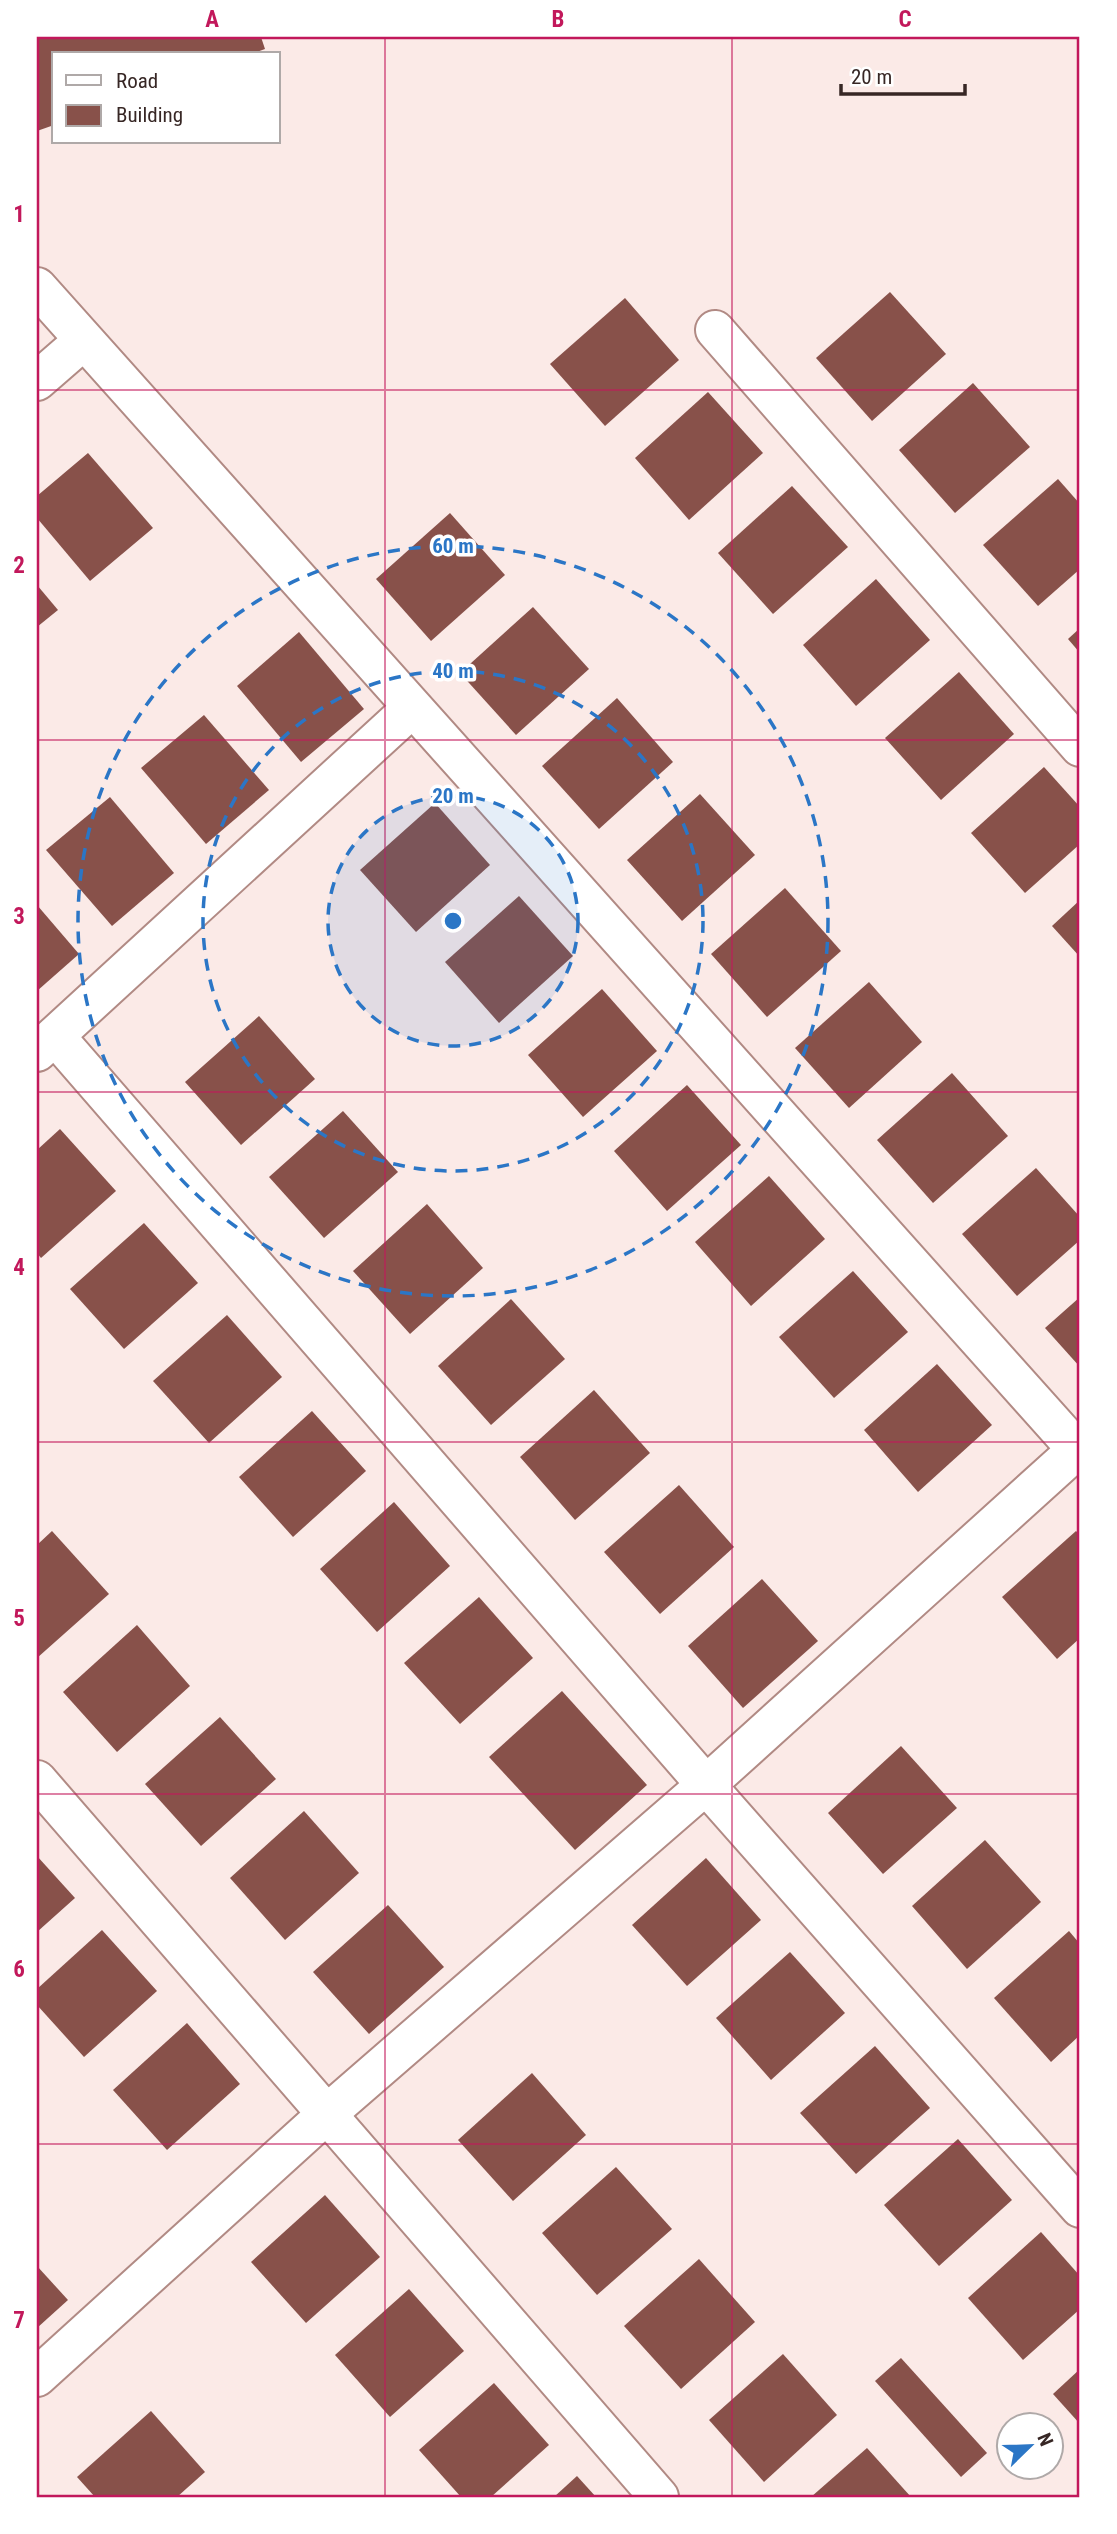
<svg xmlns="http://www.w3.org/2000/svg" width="1117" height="2534" viewBox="0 0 1117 2534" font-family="'Roboto Condensed',sans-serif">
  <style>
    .building { fill: #88514a }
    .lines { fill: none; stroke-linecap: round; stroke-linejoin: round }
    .minor-casing { stroke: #b18a84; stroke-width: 42 }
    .minor { stroke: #fff; stroke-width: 38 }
    .grid { fill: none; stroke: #c2185b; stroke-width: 2; stroke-opacity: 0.55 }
    .ring { fill: none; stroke: #2b76c6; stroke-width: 3.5; stroke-dasharray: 12 9 }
    .centre { fill: #2b76c6; stroke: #fff; stroke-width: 3.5 }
    .ring-label { font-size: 21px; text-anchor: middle; font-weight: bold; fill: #2b76c6; stroke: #fff; stroke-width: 7; stroke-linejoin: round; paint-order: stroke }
    .neatline { fill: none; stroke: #c2185b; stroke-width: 2.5 }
    .grid-label { font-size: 23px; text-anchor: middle; font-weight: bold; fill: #c2185b }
  </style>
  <rect width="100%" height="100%" fill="#fbeae7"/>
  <g class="building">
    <polygon points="37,37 261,37 265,49 251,54 54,54 54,125 37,131"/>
    <polygon points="890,292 946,354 872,421 816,358"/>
    <polygon points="625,298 679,360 605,426 550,364"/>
    <polygon points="973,383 1030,447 955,513 899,450"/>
    <polygon points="708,392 763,453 689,520 635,458"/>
    <polygon points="88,453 153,528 90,581 37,518 37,496"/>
    <polygon points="1058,479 1080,504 1080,569 1038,606 983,545"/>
    <polygon points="792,486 848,547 773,614 718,553"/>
    <polygon points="450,513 505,575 431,641 376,579"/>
    <polygon points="876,579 930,640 856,706 803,645"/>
    <polygon points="37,585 58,610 37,627"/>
    <polygon points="533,607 589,669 516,735 460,673"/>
    <polygon points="1080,628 1080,653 1068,639"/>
    <polygon points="299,632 364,709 301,762 237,686"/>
    <polygon points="959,672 1014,734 941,800 885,738"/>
    <polygon points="617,698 673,762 599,829 542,766"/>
    <polygon points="204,715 269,790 206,844 141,768"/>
    <polygon points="1044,767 1080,807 1080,844 1025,893 971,833"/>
    <polygon points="700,794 755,855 682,921 627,860"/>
    <polygon points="110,797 174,873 112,926 46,850"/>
    <polygon points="435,803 490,865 416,932 360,870"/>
    <polygon points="785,888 841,951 767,1017 711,954"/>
    <polygon points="519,896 573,956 499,1023 445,962"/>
    <polygon points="1080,900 1080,957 1052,926"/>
    <polygon points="37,905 79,954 37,991"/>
    <polygon points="869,982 922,1042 849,1108 795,1048"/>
    <polygon points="602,989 657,1051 583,1117 528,1055"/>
    <polygon points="259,1016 315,1079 241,1145 185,1082"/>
    <polygon points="952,1073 1008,1136 933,1203 877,1140"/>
    <polygon points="687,1085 741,1145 667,1211 614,1151"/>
    <polygon points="343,1111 398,1172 324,1238 269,1177"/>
    <polygon points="60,1129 116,1191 41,1258 37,1253 37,1150"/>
    <polygon points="1036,1168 1080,1217 1080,1240 1017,1296 962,1234"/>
    <polygon points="769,1176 825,1239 751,1306 695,1242"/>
    <polygon points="427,1204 483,1268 410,1334 353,1271"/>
    <polygon points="144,1223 198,1283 124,1349 70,1289"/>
    <polygon points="853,1271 908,1332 834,1398 779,1337"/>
    <polygon points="1080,1297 1080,1367 1045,1328"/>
    <polygon points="511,1299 565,1359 491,1425 438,1366"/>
    <polygon points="227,1315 282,1377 209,1443 153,1381"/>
    <polygon points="937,1364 992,1425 918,1492 864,1430"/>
    <polygon points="594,1390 650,1453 575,1520 520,1457"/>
    <polygon points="312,1411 366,1471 293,1537 239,1477"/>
    <polygon points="679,1485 734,1547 660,1614 604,1552"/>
    <polygon points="394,1502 450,1566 377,1632 320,1569"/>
    <polygon points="52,1531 109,1594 37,1658 37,1545"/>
    <polygon points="1076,1531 1080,1535 1080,1638 1057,1659 1002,1597"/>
    <polygon points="762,1579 818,1641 743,1708 688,1646"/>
    <polygon points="479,1597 533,1658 460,1724 404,1663"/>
    <polygon points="137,1625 190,1686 117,1752 63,1692"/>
    <polygon points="562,1691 647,1785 575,1850 489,1757"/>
    <polygon points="220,1717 276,1779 201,1846 145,1784"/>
    <polygon points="901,1746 957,1808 883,1874 828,1813"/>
    <polygon points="304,1811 359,1873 285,1940 230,1878"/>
    <polygon points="985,1840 1041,1902 967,1969 912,1906"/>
    <polygon points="37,1856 75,1898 37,1932"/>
    <polygon points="706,1858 761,1920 687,1986 632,1925"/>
    <polygon points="388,1905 444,1967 369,2034 313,1972"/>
    <polygon points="102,1930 157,1991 84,2057 37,2005 37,1989"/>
    <polygon points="1069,1931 1080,1944 1080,2035 1051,2062 994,1998"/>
    <polygon points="790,1952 845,2013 771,2080 716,2018"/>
    <polygon points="187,2023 240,2084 167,2150 113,2090"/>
    <polygon points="875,2046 930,2108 856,2174 800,2113"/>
    <polygon points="532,2073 586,2135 513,2201 458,2140"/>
    <polygon points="958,2139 1012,2200 939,2266 884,2205"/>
    <polygon points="616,2167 672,2229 597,2295 542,2233"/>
    <polygon points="325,2195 380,2257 306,2323 251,2262"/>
    <polygon points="1041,2232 1080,2276 1080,2309 1023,2360 968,2298"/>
    <polygon points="699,2259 755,2322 681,2389 624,2326"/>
    <polygon points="37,2266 68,2300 37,2328"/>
    <polygon points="409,2289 464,2351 390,2417 335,2355"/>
    <polygon points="783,2354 837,2415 764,2482 709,2420"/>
    <polygon points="901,2358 987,2453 961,2477 875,2381"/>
    <polygon points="1080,2369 1080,2424 1053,2394"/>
    <polygon points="494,2383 549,2445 491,2497 461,2497 419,2450"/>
    <polygon points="151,2411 205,2472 177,2497 95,2497 77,2477"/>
    <polygon points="867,2448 911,2497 811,2497"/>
    <polygon points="577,2476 596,2497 554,2497"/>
  </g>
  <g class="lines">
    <defs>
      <g id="minor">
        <polyline points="37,287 1080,1453"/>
        <polyline points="715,330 1080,747"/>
        <polyline points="37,381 83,341"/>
        <polyline points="55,1036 706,1785 1080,2208"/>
        <polyline points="37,1052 412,708"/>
        <polyline points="37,1780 659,2497"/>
        <polyline points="37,2377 328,2113 706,1785 1080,1447"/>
      </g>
    </defs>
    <use href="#minor" class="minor-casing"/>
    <use href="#minor" class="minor"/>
  </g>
  <path class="grid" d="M385 37V2497M732 37V2497M37 390H1080M37 740H1080M37 1092H1080M37 1442H1080M37 1794H1080M37 2144H1080"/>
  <circle cx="453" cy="921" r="125" fill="#2b76c6" fill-opacity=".12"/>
  <g class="ring">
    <circle cx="453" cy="921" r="125"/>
    <circle cx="453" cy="921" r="250"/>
    <circle cx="453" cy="921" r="375"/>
  </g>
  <circle cx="453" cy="921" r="10" class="centre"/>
  <g class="ring-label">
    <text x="453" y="553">60 m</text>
    <text x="453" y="678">40 m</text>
    <text x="453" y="803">20 m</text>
  </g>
  <rect width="1117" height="2534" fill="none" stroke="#ffffff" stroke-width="77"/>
  <rect x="52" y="52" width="228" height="91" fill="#ffffff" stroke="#afa9a8" stroke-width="2"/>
  <rect x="66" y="75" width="35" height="10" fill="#ffffff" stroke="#afa9a8" stroke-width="2"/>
  <text x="116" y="88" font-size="21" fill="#372725">Road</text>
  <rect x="66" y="105" width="35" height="21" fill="#88514a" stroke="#afa9a8" stroke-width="2"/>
  <text x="116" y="122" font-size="21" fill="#372725">Building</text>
  <g transform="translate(1030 2446) rotate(67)"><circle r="33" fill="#ffffff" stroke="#afa9a8" stroke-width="2"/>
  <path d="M0-5L12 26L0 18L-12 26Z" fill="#2b76c6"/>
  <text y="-10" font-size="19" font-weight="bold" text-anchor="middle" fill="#372725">N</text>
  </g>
  <path d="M841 84v10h124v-10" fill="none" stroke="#372725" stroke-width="3.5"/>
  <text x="851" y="84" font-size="21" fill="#372725" stroke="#ffffff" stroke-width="5" paint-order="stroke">20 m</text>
  <rect x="38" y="38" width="1040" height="2458" class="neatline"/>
  <g class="grid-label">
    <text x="212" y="27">A</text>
    <text x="558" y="27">B</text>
    <text x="905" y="27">C</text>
    <text x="19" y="222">1</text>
    <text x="19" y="573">2</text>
    <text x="19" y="924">3</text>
    <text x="19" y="1275">4</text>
    <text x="19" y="1626">5</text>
    <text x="19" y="1977">6</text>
    <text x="19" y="2328">7</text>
  </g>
</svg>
